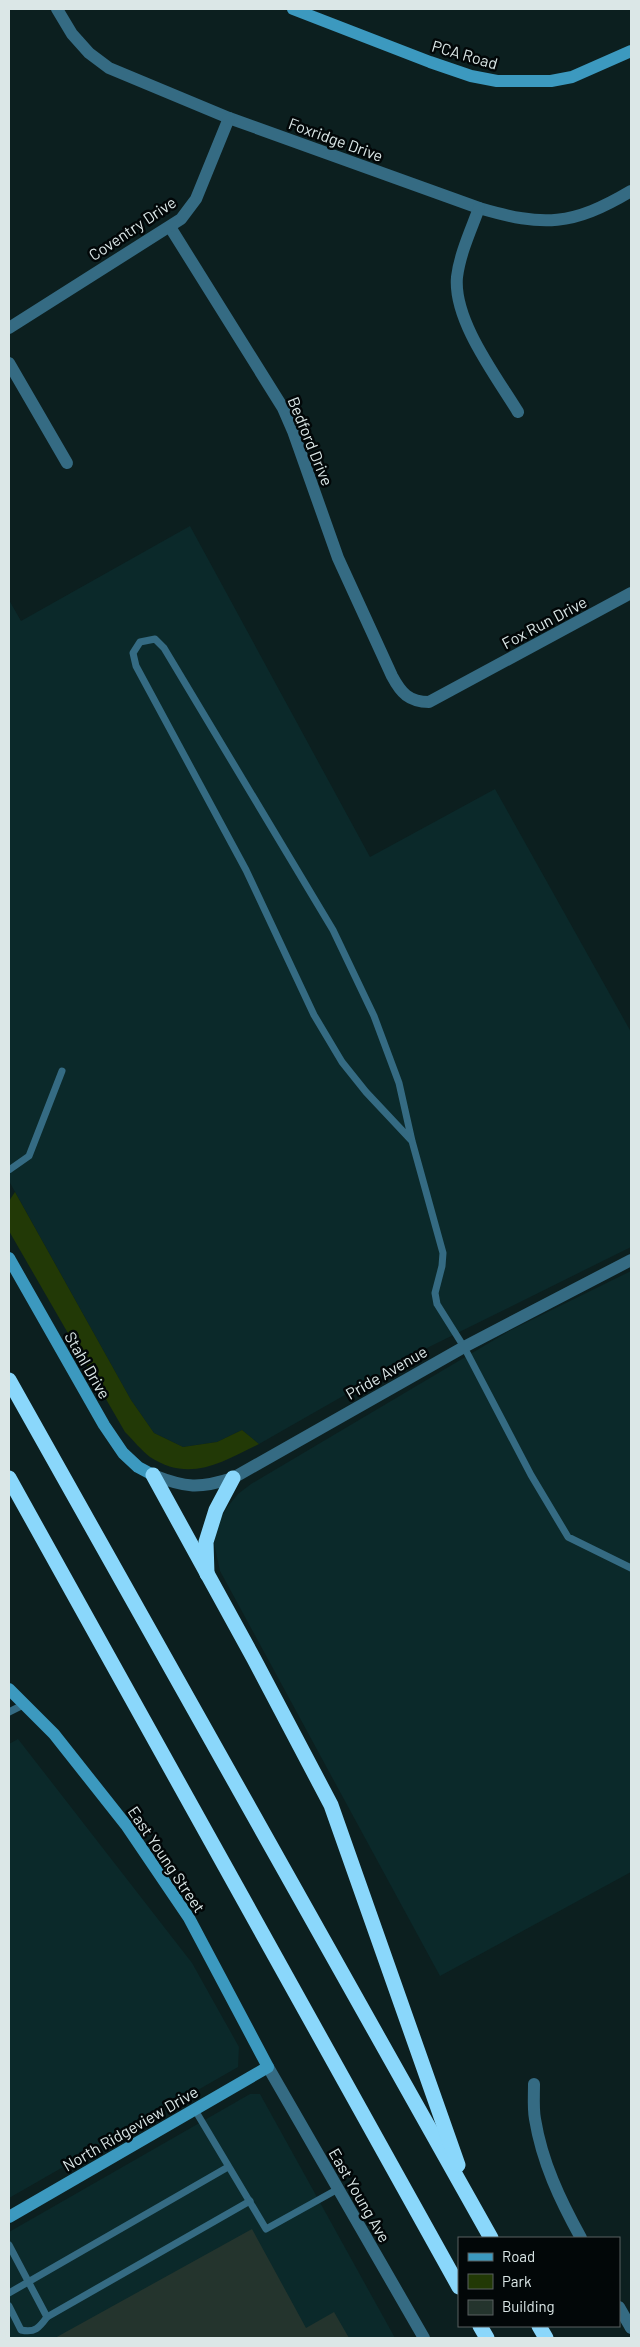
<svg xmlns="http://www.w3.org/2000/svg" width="640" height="2347" viewBox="0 0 640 2347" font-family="Barlow,sans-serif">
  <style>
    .built { fill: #0b292a }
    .green { fill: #223906 }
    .building { fill: #24342d }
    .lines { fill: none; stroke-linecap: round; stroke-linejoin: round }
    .lane { stroke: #356b83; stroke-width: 7 }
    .street { stroke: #356b83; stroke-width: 12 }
    .secondary { stroke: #3c99bf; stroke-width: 12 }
    .highway { stroke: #8ad7fb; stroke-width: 15 }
    .labels { text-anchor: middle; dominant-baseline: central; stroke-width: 5; stroke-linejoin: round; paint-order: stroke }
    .street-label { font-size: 16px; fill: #dbe7e7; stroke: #020708 }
  </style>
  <rect width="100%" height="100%" fill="#0c1f1f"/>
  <g class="built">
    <polygon points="190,526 370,857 495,789 631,1032 631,1247 429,1347 259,1444 242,1430 217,1442 183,1447 154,1433 131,1400 9,1181 9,600 21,621"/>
    <polygon points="631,1271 631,1872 440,1976 220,1571 214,1543 218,1523 228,1506 238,1494 251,1484 511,1330"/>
    <polygon points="18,1739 192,1963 239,2047 238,2067 9,2198 9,1744"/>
    <polygon points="250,2094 260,2094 395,2338 9,2338 9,2232"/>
  </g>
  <path class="green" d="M15 1192 131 1400 154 1433 183 1447 217 1442 242 1430 259 1444C222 1462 190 1483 150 1457 141 1450 133 1440 125 1432L9 1231V1201Z"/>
  <polygon class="building" points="252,2229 306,2328 334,2312 349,2338 55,2338"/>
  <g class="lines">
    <g class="lane">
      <polyline points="412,1141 366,1092 342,1062 314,1015 246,870 136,666 133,653 140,642 155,639 164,648 333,930 374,1016 399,1083 412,1141 443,1253 442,1266 435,1293 437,1304 464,1347 531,1475 568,1537 631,1568"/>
      <polyline points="9,1170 29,1156 62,1071"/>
      <polyline points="9,1712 25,1704"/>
      <polyline points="195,2110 266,2229 338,2189"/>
      <path d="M9 2245 47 2317C39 2328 35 2333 21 2330L9 2306"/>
      <polyline points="9,2293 228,2167"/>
      <polyline points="47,2317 250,2201"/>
    </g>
    <g class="street">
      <path d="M57 9 72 34 89 53 109 68 229 118 479 208C544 227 572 226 631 191"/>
      <path d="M479 208C471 230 460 253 457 277 453 320 496 376 518 412"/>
      <path d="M170 227 283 408 293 431 338 558 392 676C401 693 409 702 429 702L631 593"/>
      <polyline points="9,328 181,219 196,199 229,118"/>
      <polyline points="9,363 67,463"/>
      <path d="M153 1475C186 1488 199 1489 233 1478L464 1347 631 1260"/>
      <polyline points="268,2067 424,2338"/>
      <path d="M534 2084C534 2096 533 2108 535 2119 542 2162 560 2200 581 2238"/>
      <polyline points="619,2307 631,2328"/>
    </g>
    <g class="secondary">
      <polyline points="293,9 430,62 471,76 497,81 551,81 572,77 631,51"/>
      <polyline points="9,1258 104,1425 123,1453 138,1467 153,1475"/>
      <polyline points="9,1689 54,1734 126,1825 189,1918 268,2067 9,2217"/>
    </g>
    <g class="highway">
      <polyline points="9,1380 491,2238"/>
      <polyline points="153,1475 254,1659 331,1805 458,2165"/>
      <polyline points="9,1478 459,2287"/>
      <polyline points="207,1574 206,1542 216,1510 233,1478"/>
      <polyline points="480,2326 487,2338"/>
      <polyline points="539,2326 546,2338"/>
    </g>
  </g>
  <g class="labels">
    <g class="street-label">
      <text transform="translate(465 54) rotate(16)">PCA Road</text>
      <text transform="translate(336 139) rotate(20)">Foxridge Drive</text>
      <text transform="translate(132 228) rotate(-34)">Coventry Drive</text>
      <text transform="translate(311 441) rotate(68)">Bedford Drive</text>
      <text transform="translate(544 622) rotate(-28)">Fox Run Drive</text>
      <text transform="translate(88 1365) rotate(60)">Stahl Drive</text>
      <text transform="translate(386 1372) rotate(-30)">Pride Avenue</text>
      <text transform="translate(167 1859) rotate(56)">East Young Street</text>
      <text transform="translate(130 2128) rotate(-30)">North Ridgeview Drive</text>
      <text transform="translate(360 2195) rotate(60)">East Young Ave</text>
    </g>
  </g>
  <rect width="640" height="2347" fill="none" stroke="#dbe7e7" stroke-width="20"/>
  <rect x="458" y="2237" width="162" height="90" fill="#020708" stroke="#596161"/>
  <rect x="468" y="2253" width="25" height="8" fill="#3c99bf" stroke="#596161"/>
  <text x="502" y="2262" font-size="15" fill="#dbe7e7">Road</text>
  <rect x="468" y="2274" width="25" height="15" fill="#223906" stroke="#596161"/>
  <text x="502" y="2287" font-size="15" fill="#dbe7e7">Park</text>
  <rect x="468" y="2300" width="25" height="15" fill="#24342d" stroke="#596161"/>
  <text x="502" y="2312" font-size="15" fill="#dbe7e7">Building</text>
</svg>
